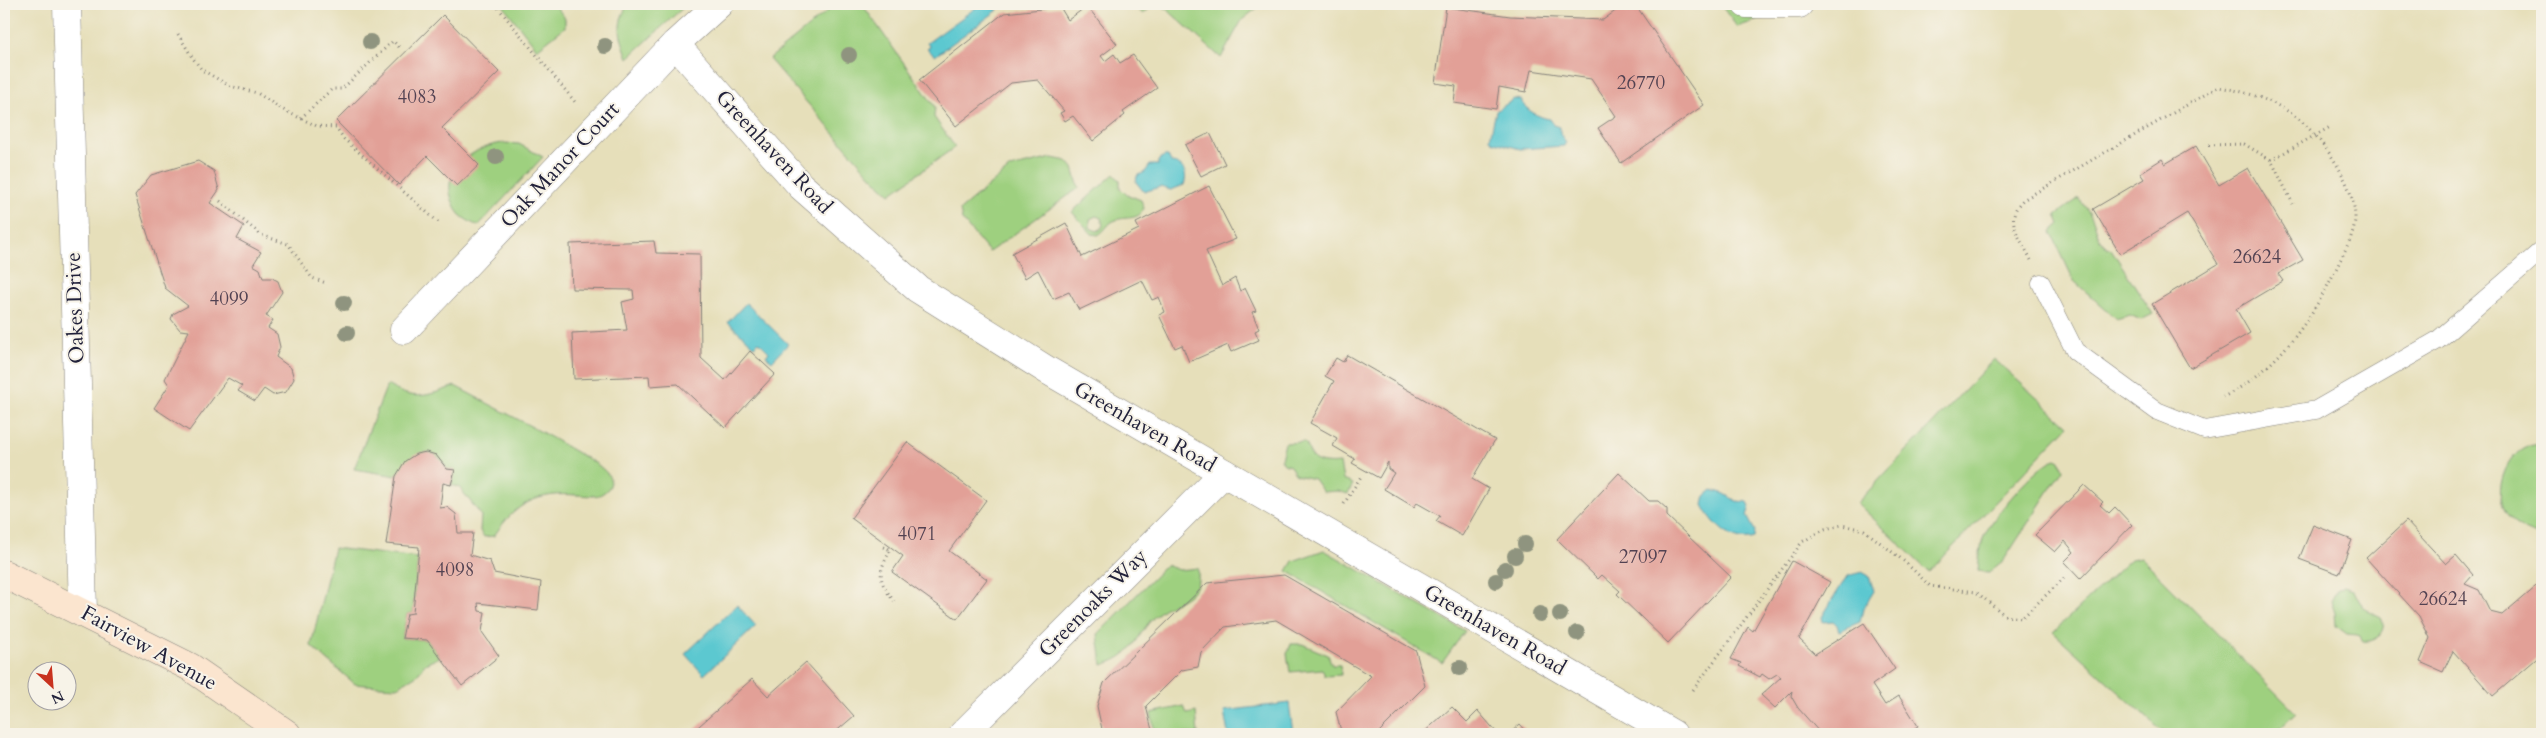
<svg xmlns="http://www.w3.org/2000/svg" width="2546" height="738" viewBox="0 0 2546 738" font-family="Cardo,serif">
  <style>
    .green { fill: #9ed07f; stroke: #60795d; fill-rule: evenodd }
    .water { fill: #5bc8d0; stroke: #3e7586 }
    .building { fill: #e2a097 }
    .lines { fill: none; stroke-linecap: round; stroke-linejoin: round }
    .service-casing { stroke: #84807a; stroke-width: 19 }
    .minor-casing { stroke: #84807a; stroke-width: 29 }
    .secondary-casing { stroke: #84807a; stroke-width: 29 }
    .path { stroke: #84807a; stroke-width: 3; stroke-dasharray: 1 4; stroke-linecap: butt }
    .service { stroke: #fff; stroke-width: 18 }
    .minor { stroke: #fff; stroke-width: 28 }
    .secondary { stroke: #fbe5cf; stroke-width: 28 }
    .tree { fill: #8f947f }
    .labels { text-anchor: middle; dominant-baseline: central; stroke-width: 4; stroke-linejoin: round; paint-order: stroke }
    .number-label { font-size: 19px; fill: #524252 }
    .street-label { font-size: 21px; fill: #22223b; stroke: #f7f3e8 }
  </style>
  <rect width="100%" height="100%" fill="#f7f3e8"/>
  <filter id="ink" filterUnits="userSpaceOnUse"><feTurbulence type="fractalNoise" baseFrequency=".02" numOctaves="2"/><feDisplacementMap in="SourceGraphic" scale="10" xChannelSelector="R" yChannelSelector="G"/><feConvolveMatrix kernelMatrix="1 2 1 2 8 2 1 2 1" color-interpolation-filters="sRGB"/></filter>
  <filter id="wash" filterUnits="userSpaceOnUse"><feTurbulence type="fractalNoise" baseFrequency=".0096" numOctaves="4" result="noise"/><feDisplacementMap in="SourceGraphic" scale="20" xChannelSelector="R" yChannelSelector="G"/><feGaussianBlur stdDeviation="1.12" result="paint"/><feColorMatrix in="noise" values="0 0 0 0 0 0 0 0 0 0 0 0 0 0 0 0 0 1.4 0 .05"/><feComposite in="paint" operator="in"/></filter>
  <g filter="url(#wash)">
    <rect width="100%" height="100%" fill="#e6dfba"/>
    <g class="green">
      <polygon points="502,4 554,4 565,18 565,27 537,49"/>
      <path d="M628 4H687L628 58C620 35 615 26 628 4Z"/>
      <polygon points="836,4 862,4 935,107 934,117 955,147 890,194 872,177 769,59"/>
      <polygon points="1132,4 1155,4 1143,14"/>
      <polygon points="1161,4 1262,4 1242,20 1221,58"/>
      <polygon points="1720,4 1806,4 1737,27"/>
      <path d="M504 143 519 144 543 157 478 226C472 223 464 219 459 214 456 210 454 204 452 200 440 168 477 145 504 143Z"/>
      <polygon points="1052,158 1067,161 1073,168 1079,188 989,252 962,220 960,210 1010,168"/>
      <path d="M1114 174 1120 181V188L1126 194 1141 200 1144 208C1139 221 1128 216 1116 220 1107 223 1106 231 1098 235L1092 234 1072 212ZM1096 216 1101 218 1103 225 1101 229 1097 231 1090 228V219Z"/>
      <path d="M2079 198C2084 206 2092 215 2094 223 2098 234 2099 244 2111 249L2153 314 2141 320 2130 315 2116 319 2074 281 2051 232 2060 224 2056 215Z"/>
      <polygon points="1994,359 2068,426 1929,572 1857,503"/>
      <path d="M387 385C415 402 426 396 455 386 498 409 542 431 583 456 594 462 625 479 603 493 597 498 585 495 577 495 537 492 516 503 494 536L484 537 480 531 481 515 459 487 451 485 455 470 447 469C431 438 409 456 396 476L354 469Z"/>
      <path d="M1304 442C1309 446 1308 452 1312 457 1317 464 1332 464 1340 463L1343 480 1353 484 1348 494 1338 491 1323 492 1314 479 1296 475 1290 466 1284 464 1281 459 1285 443Z"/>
      <path d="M2542 443V537C2530 533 2509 524 2504 511 2494 491 2505 456 2527 447 2531 445 2537 444 2542 443Z"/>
      <path d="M2056 459 2060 461 2063 469 2004 560 1989 572 1978 571C1979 560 1980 549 1983 539 1988 521 2038 463 2056 459Z"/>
      <polygon points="334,548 418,558 413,613 407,614 402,638 427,640 440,657 425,664 417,675 397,687 365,685 355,684 311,646"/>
      <polygon points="1324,550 1465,631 1442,663 1287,571 1293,561"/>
      <polygon points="2141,557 2296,713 2274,734 2165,734 2053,632 2131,559"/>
      <path d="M1166 565 1179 570 1198 568C1198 574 1199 582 1196 587 1187 601 1173 602 1161 611 1133 633 1141 654 1102 665L1098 634Z"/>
      <path d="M2344 586 2353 589 2363 608 2381 617C2388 632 2377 643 2362 641L2358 635 2347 634 2336 626 2335 613 2331 601 2337 590Z"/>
      <polygon points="1291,644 1302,644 1328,655 1332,665 1340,665 1341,675 1325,676 1322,669 1290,672 1287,654"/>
      <polygon points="1184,706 1187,714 1196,712 1198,734 1155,734 1151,713"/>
    </g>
    <g class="water">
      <polygon points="981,4 998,4 996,7 998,10 935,56 927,49 930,47 927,43"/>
      <path d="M1514 99 1521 100C1525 110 1540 118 1550 119L1554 125 1560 127V134L1566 142 1564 146 1520 149 1492 141 1490 138 1496 111Z"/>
      <path d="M1164 156H1168L1171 163C1184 164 1188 174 1184 185L1171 190 1160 187 1144 192 1136 182 1137 176 1145 172 1150 165H1158V161Z"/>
      <polygon points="746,303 788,344 772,361 766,356 769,352 759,342 754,346 728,322"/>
      <path d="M1712 490 1725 494 1736 501 1748 502 1750 506 1747 516 1755 531 1754 538C1732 545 1712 523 1703 505L1705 496Z"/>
      <polygon points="1862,572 1869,576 1874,591 1863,609 1860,622 1839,631 1837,625 1833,621 1823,622 1822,617 1847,576"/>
      <polygon points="737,605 756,626 704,675 685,654"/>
      <polygon points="1289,703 1293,733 1228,734 1224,711"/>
    </g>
    <g id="blocks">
      <g class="building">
        <polygon points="1625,4 1635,4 1704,105 1621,163 1598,128 1616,116 1591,79 1531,70 1526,92 1499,87 1496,109 1454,103 1456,86 1435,83 1446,7 1510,16 1603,20"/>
        <polygon points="1087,6 1117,44 1101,56 1105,61 1114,54 1120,63 1133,55 1157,88 1123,112 1125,115 1093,141 1073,116 1065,121 1060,113 1064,111 1038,80 1011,83 956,126 919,80 1004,13 1060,7 1068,20"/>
        <polygon points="443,15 499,72 442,128 479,165 457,186 427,156 399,185 336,121"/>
        <polygon points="1210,133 1225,164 1201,176 1185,145"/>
        <polygon points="2196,146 2219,185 2248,168 2303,260 2278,274 2283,281 2236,309 2250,333 2190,368 2152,304 2218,264 2187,213 2120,254 2093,209 2144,179 2140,173 2162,159 2165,164"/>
        <polygon points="198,161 214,171 219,190 210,203 244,226 237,239 261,252 253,265 260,269 263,278 272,278 278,281 282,292 266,316 273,320 268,328 277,334 280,347 276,357 291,368 294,379 286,392 273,395 264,389 255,401 238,391 242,386 228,378 189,431 154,408 169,385 165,379 189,331 180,330 171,319 173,314 188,306 165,288 135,195 151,175"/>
        <polygon points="1209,186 1236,239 1206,251 1222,286 1235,278 1240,291 1245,288 1256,311 1252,312 1259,329 1255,331 1259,340 1231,352 1228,345 1189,362 1182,345 1175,348 1159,315 1165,312 1159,297 1152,300 1142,280 1079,310 1069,292 1053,299 1038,270 1025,278 1012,253 1066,223 1082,257 1139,229 1136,223"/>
        <polygon points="654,241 656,253 700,254 701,358 725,380 750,351 775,374 725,428 678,384 650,386 649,376 574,379 572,333 627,330 622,302 634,299 633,290 572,289 570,244"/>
        <polygon points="1347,355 1495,440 1472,479 1489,489 1462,536 1436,521 1440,516 1417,503 1414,507 1384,489 1394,473 1388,469 1388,462 1379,478 1352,463 1355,459 1333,446 1337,438 1310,423 1334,381 1325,376 1336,358 1343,362"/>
        <polygon points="907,442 986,500 949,551 987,579 957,619 892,572 903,556 851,518"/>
        <polygon points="426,452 436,455 447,469 455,470 451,485 443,483 440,508 447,507 456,514 458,533 473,533 470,555 490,561 494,573 541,582 538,610 478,603 479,611 485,612 482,632 499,656 462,686 427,640 402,638 407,614 413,613 419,547 386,544 396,476 405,461 416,454"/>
        <polygon points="1619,473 1649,501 1658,501 1667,509 1667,516 1731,577 1668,643 1617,594 1620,591 1602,575 1598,579 1557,539"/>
        <polygon points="2084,485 2103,502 2100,505 2109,513 2115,507 2132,525 2080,579 2064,562 2074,552 2065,541 2055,552 2035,535"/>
        <polygon points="2406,521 2446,564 2456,555 2473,575 2465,584 2479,590 2490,612 2502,615 2542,581 2542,654 2493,696 2453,651 2443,672 2420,662 2430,638 2419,616 2366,558"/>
        <polygon points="2313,525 2352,540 2339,574 2299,559"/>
        <polygon points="1792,561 1830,582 1799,639 1815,654 1864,623 1895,669 1872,685 1885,705 1899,696 1918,726 1904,734 1821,734 1798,708 1791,696 1792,691 1775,708 1761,695 1781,677 1777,674 1769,679 1762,674 1760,677 1739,666 1741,663 1731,659 1748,627 1753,631"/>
        <polygon points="1284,575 1416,651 1425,686 1377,734 1349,734 1341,731 1336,712 1371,676 1276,620 1225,627 1201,652 1198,667 1182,670 1146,706 1153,734 1103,734 1097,706 1104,683 1207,583"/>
        <polygon points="806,662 854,716 833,734 690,734 752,679 768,696"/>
        <polygon points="1452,707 1467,722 1478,711 1498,734 1422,734"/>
        <polygon points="1520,724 1529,734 1509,734"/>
      </g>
    </g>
  </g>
  <g filter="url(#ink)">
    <use href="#blocks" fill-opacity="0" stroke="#84807a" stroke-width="1"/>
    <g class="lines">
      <defs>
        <polyline id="service" points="2041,283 2075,351 2157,411 2204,430 2316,410 2438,340 2542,250"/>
        <g id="minor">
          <polyline points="67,4 83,612"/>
          <polyline points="1746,4 1799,4"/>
          <polyline points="675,44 801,186 918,289 1047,370 1673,734"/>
          <polyline points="404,330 675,44 719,4"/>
          <polyline points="963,734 1224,473"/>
        </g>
        <polyline id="secondary" points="4,574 190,667 287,734"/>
      </defs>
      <use href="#service" class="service-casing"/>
      <use href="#minor" class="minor-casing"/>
      <use href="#secondary" class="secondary-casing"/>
      <g class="path">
        <polyline points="495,4 575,102"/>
        <polyline points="178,34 192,57 202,70 230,86 257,93 285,111 317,126 336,127 344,139 438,222"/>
        <polyline points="301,118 332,89 342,89 393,41 400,48"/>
        <polyline points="2209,145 2244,144 2271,160 2293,204"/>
        <polyline points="2271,160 2332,126"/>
        <polyline points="220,201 261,235 288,244 312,278 326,283"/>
        <path d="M2031 260C2021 238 2002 220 2023 200L2218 87C2244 91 2270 99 2292 114 2320 133 2356 185 2355 219 2354 235 2345 250 2338 265 2313 318 2277 371 2223 397"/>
        <polyline points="1344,504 1362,475"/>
        <path d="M883 547 891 550C877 572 878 581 894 601"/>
        <polyline points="1693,690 1802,542 1825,529 1842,525 1864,530 1905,562 1930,586 1976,592 2006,616 2022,618 2064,578"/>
      </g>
      <use href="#service" class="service"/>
      <use href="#minor" class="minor"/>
      <use href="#secondary" class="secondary"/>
    </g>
    <g class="tree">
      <circle cx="370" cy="42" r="8"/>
      <circle cx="605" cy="46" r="8"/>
      <circle cx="849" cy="55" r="8"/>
      <circle cx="496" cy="157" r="8"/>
      <circle cx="344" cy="303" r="8"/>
      <circle cx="347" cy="333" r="8"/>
      <circle cx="1525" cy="544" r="8"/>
      <circle cx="1515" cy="556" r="8"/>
      <circle cx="1505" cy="569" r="8"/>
      <circle cx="1496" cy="581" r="8"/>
      <circle cx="1540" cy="614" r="8"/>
      <circle cx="1560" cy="614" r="8"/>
      <circle cx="1577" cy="633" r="8"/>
      <circle cx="1460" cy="668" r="8"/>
    </g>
  </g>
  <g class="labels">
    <g class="number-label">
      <text x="1641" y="83">26770</text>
      <text x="417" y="97">4083</text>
      <text x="2257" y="257">26624</text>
      <text x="229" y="299">4099</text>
      <text x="917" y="534">4071</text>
      <text x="1643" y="557">27097</text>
      <text x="455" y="570">4098</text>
      <text x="2443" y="599">26624</text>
    </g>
    <g class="street-label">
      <text transform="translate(774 152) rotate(47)">Greenhaven Road</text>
      <text transform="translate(560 165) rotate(-47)">Oak Manor Court</text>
      <text transform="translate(75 308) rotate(-92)">Oakes Drive</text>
      <text transform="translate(1145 427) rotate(30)">Greenhaven Road</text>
      <text transform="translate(1093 603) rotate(-45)">Greenoaks Way</text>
      <text transform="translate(1495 630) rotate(30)">Greenhaven Road</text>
      <text transform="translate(149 648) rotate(29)">Fairview Avenue</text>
    </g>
  </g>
  <rect width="2546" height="738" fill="none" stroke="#f7f3e8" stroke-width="20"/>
  <g transform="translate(52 686) rotate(154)"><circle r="24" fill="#f7f3e8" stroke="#a29fa3"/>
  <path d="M0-4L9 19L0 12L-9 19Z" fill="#c8321e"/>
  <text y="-8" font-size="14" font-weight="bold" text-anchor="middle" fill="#22223b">N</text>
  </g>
</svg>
